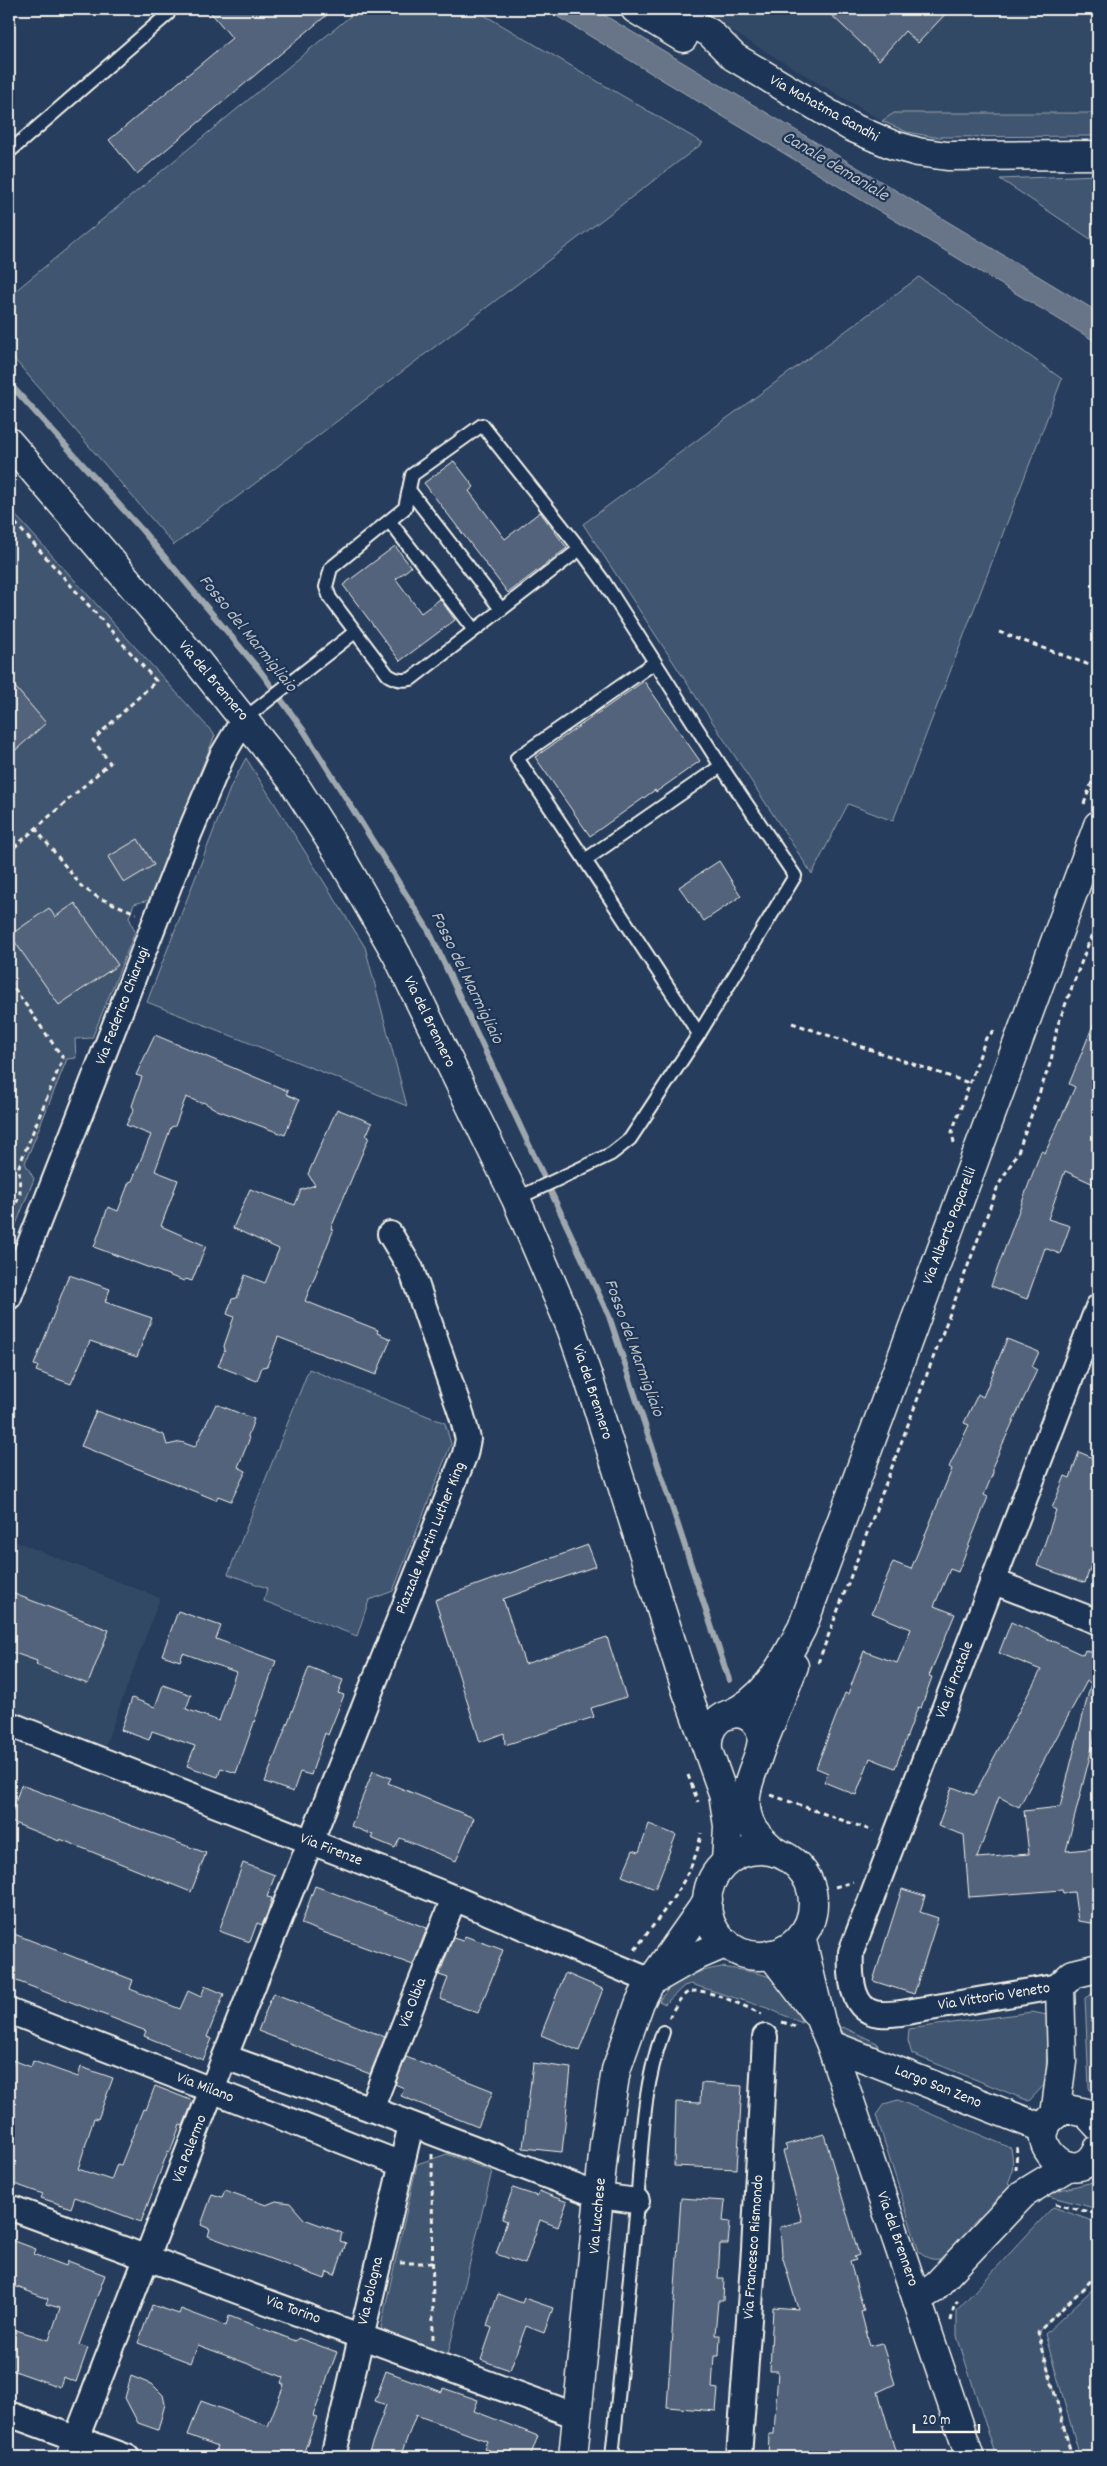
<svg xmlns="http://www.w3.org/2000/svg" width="1107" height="2466" viewBox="0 0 1107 2466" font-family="Dekko,sans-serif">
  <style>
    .built { fill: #334966 }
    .green { fill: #40546f; stroke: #9aa2ac }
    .water { fill: #677588; stroke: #9fa7ae }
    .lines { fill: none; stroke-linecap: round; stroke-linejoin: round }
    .stream { stroke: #9fa7ae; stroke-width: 6 }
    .building { fill: #52647b; stroke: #f4f1e8; fill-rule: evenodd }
    .lane-casing { stroke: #f4f1e8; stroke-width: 16 }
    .street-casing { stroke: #f4f1e8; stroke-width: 28 }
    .secondary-casing { stroke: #f4f1e8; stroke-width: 31 }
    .primary-casing { stroke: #f4f1e8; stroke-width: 31 }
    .path { stroke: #f4f1e8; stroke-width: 3; stroke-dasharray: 5 4; stroke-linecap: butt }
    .lane { stroke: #1d3557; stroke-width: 12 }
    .street { stroke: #1d3557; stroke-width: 24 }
    .secondary { stroke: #1d3557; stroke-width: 28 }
    .primary { stroke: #1d3557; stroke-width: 28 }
    .labels { text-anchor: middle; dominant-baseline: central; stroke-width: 4.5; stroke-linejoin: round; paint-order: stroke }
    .street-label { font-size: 16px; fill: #f4f1e8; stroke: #1d3557 }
    .water-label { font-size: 18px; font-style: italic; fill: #bcbfc2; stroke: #1d3557 }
  </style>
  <rect width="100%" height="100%" fill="#263d5d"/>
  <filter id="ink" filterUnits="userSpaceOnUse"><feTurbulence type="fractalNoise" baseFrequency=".02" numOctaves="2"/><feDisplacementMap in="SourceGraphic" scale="10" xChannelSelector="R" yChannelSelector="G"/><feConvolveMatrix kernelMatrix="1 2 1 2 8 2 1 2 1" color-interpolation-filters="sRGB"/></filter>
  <g filter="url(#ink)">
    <g class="built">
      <polygon points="695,9 1098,9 1098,112 894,113 882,121"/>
      <polygon points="9,1539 160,1598 105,1746 9,1709"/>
    </g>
    <g class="green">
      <polygon points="359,9 474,9 703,143 174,545 9,353 9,296"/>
      <polygon points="894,113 1098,113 1098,136 934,137 907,132 882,121"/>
      <polygon points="1098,175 1098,244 1000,179"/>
      <polygon points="919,277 1062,379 893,821 848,804 812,874 583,524"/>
      <polygon points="9,508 215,735 149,900 134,904 129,917 135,932 92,1038 75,1039 76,1058 67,1059 25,1163 34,1179 9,1242"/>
      <polygon points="246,758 365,947 407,1106 147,1002 231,786"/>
      <polygon points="309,1369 445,1423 451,1444 393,1591 369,1600 357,1636 264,1601 267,1588 228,1574"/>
      <path d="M722 1967C775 1976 780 1972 802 2023L767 2008 691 1984 684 1986 665 2004 659 2001C673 1979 697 1971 722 1967Z"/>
      <polygon points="1098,1990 1098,2096 1091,2093 1089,2087 1085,1998"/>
      <polygon points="1032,2012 1047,2015 1046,2083 1029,2101 912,2054 908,2041 909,2029"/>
      <polygon points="843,2027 877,2043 881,2058 847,2039 841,2029"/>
      <path d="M898 2100 1011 2148C1013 2161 1014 2171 1008 2183L1012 2188 945 2258C934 2261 927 2259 919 2252L876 2115 884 2104Z"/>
      <polygon points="447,2154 492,2171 448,2354 382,2330 381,2326 417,2164"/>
      <polygon points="1093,2182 1098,2182 1098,2209 1048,2196 1056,2191"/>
      <polygon points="1053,2207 1098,2223 1098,2274 1038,2332 1073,2457 996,2457 957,2336 957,2310"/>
      <polygon points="1098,2284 1098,2457 1080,2457 1045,2334"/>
    </g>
    <polygon class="water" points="545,9 594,9 1098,312 1098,343"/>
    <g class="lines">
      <polyline class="stream" points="9,383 141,529 261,672 304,731 429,931 609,1316 729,1680"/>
    </g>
    <g class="building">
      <polygon points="208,9 334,9 137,174 109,140 232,38"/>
      <polygon points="825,9 950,9 918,43 905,31 879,60"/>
      <polygon points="454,461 474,487 469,491 505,539 540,512 567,548 508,593 424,483"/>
      <polygon points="395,546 411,567 396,579 421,613 440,599 455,620 400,661 343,585"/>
      <polygon points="9,680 46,723 9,756"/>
      <polygon points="644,681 700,761 656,792 655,790 590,836 535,757"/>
      <polygon points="138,839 154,865 124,883 108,857"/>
      <polygon points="719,861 741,896 704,921 679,887"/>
      <polygon points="75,903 118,965 59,1005 10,935 49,908 55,917"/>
      <polygon points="1098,1013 1098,1186 1065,1171 1048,1219 1070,1226 1060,1254 1045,1248 1027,1299 991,1286 1041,1151 1045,1153 1075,1087 1069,1084"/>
      <polygon points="155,1035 288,1091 286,1094 299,1100 285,1135 217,1110 203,1102 201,1103 186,1097 175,1126 171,1127 155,1171 178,1180 161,1226 206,1246 192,1281 186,1279 184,1281 94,1247 108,1207 118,1211 129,1182 132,1181 151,1135 126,1125 134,1109 132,1106 142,1077 136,1075"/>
      <polygon points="337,1109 372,1123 366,1136 369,1137 331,1228 333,1231 305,1301 378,1330 377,1333 391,1339 376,1375 278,1337 267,1366 262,1367 257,1381 218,1366 225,1350 224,1346 234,1317 227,1314 232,1299 237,1298 245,1275 265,1283 279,1249 233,1228 250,1189 295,1205 301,1190 315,1185 308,1174"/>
      <polygon points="69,1275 110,1289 105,1302 152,1318 137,1357 90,1341 71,1384 36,1371 38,1366 34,1365"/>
      <polygon points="1007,1339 1039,1352 1032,1367 1037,1370 993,1465 993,1473 984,1495 988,1497 958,1572 950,1569 934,1606 955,1614 929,1676 932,1677 921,1708 918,1707 895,1768 870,1758 856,1795 824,1782 828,1773 816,1768 845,1693 848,1694 864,1651 897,1663 911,1629 872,1613 893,1562 911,1569 952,1469 949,1467 969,1425 964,1423 978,1394 983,1397"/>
      <polygon points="216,1404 254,1419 248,1436 249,1440 238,1467 246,1471 231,1501 218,1496 216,1500 81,1446 96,1411 164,1435 167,1445 181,1442 195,1447"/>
      <polygon points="1079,1452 1098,1460 1098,1544 1085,1583 1037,1566 1056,1510 1052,1508 1065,1476 1070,1478"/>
      <polygon points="588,1545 596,1566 503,1599 525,1664 607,1637 626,1697 591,1708 594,1717 505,1745 504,1733 480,1742 435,1600"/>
      <polygon points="9,1592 109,1630 88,1684 36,1665 37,1661 9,1651"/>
      <polygon points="178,1611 221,1626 216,1639 276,1661 236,1773 221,1768 218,1777 187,1766 195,1746 152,1731 149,1740 121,1730 132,1698 155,1707 163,1685 191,1695 186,1709 219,1721 236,1672 183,1653 180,1661 162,1655"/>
      <path d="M1011 1622 1083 1655 1085 1650 1098 1655V1724L1066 1851 1098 1848V1924L1078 1921 1074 1892 1063 1893 1062 1890 969 1897 964 1835 938 1826 952 1787 974 1795 1041 1670 999 1653ZM1087 1681 1091 1683 1060 1807 1024 1811 1029 1854 977 1858 999 1797 1019 1807Z"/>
      <polygon points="309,1667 343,1680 338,1693 344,1695 328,1735 325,1733 311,1775 300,1772 293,1792 265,1782"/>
      <polygon points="373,1771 391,1778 388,1783 474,1818 456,1861 400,1838 395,1848 371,1838 373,1835 351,1826"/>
      <polygon points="21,1785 206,1853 191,1892 60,1839 59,1841 9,1821"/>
      <polygon points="649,1824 676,1835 655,1889 622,1876 633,1850 639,1852"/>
      <polygon points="243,1863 275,1875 267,1897 272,1898 267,1914 262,1925 257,1923 250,1942 219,1931"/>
      <polygon points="315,1886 427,1928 413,1965 301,1924"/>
      <polygon points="902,1889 925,1896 920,1912 938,1918 914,1994 873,1981"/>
      <polygon points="9,1932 133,1980 130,1989 180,2009 188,1991 201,1997 205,1986 224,1994 207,2037 212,2039 203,2060 144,2036 146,2031 9,1978"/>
      <polygon points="465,1936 503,1950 478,2013 440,1999 448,1978 439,1975 453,1938 463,1941"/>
      <polygon points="565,1973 603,1989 579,2051 541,2035"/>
      <polygon points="273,1993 385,2037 370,2074 258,2031"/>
      <polygon points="406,2057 493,2091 478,2127 401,2096 404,2088 395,2084"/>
      <polygon points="13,2060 31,2067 33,2061 78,2077 81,2067 113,2078 98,2119 94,2118 78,2169 111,2180 117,2164 121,2165 143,2109 146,2110 155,2086 193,2101 183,2126 180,2125 170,2152 168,2151 141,2222 75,2197 71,2208 41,2198 43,2194 9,2182 9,2074"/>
      <polygon points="533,2063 571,2068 562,2152 523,2148"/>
      <polygon points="701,2083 742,2086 737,2169 674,2166 676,2102 700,2103"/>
      <polygon points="824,2134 859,2255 854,2257 856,2260 850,2262 864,2311 861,2312 870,2346 882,2343 895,2384 878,2392 897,2457 768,2457 769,2434 774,2434 778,2371 770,2371 773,2307 798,2309 782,2255 780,2227 802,2221 783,2151 787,2149 785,2145"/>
      <polygon points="513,2188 537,2196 539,2191 567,2202 558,2227 540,2220 525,2264 496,2254 507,2221 502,2219"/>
      <polygon points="225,2190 266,2205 276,2201 290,2203 304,2219 342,2233 340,2241 346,2243 335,2275 327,2272 325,2279 208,2236 210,2229 201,2225 212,2194 222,2197"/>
      <polygon points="681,2198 725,2201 723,2221 730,2222 728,2244 720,2244 718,2279 724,2279 723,2301 718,2301 715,2335 720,2335 719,2356 714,2356 712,2388 718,2389 716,2411 667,2407"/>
      <polygon points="12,2240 36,2249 34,2254 66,2266 68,2261 105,2275 79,2345 88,2348 76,2382 63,2377 60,2387 9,2369 9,2328 49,2340 60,2308 46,2304 48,2299 9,2284 9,2250"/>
      <polygon points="498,2294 522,2303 524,2298 553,2308 544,2333 526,2326 510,2370 481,2360 492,2328 487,2326"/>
      <polygon points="152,2305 179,2314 181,2309 226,2326 229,2316 296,2341 298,2338 337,2352 313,2416 317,2417 302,2457 213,2457 218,2446 188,2435 201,2401 268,2426 284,2385 281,2383 283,2377 198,2345 191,2363 138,2343"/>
      <polygon points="386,2371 442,2392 443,2388 478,2400 474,2411 538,2436 530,2457 493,2457 495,2453 484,2448 487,2441 416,2415 400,2457 367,2457 386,2405 375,2401"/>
      <polygon points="131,2376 153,2385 163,2395 165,2404 158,2430 138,2423 125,2398"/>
    </g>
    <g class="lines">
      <defs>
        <g id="lane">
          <polyline points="9,152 168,14"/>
          <polyline points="409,490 501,609"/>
          <polyline points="390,522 474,630"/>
          <path d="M580 549 482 425 412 475 405 508 331 568 326 587 330 598 388 675C396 680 402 681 411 679L580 549 604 582 721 766 585 860 699 1034"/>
          <polyline points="244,719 355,632"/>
          <polyline points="585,860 517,758 654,663"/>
          <polyline points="516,1199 611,1154 630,1139 699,1034 795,876 721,766"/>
          <path d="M612 2457C621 2373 629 2288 637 2204 642 2145 642 2089 663 2032"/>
        </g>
        <g id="street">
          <polyline points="9,1297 190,832 222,756 244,719"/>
          <polyline points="992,1581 1098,1622"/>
          <polyline points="9,1724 442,1893 651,1981"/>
          <path d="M1060 1986 901 2013C891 2014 878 2016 869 2011 850 2002 850 1969 851 1952L1098 1307"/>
          <polyline points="9,2011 401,2164"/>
          <polyline points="225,2057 371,2109 600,2196 637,2201"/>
          <polyline points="371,2109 454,1898"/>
          <polyline points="9,2207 577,2416"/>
          <polyline points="9,2414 127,2457"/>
          <polyline points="69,2457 231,2041 465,1454 468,1439 462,1416 411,1269 390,1234"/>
          <polyline points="333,2457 411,2125"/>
          <polyline points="739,2457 754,2250 765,2037"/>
        </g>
        <g id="secondary">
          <polyline points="635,9 683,38"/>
          <polyline points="668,9 710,33 734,57 851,127 893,145 918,152 947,156 1098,155"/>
          <path d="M728 1715C767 1699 783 1663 802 1628L1098 825"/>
          <polyline points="761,1748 794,1666"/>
          <polyline points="657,1978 692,1958 727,1943"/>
          <polyline points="831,2045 1045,2129"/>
          <polyline points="1055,2115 1062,2062 1060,1986 1073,1974 1098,1968"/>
          <path d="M1098 2126 1086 2113 1067 2109C1008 2131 1076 2198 1098 2149"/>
          <polyline points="917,2299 932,2290 1023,2194 1069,2166"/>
          <polyline points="573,2457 604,2145 616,2070 640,2002 651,1981 708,1900"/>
        </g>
        <g id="primary">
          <polyline points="9,442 196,660 291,779 339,854 397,955 516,1199 571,1328 589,1380 687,1692 723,1793 728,1826 726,1862"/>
          <path d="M708 1748C705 1713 746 1700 760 1730 770 1755 731 1787 752 1827 757 1836 767 1844 775 1852"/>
          <circle cx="760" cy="1903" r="53"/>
          <polyline points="801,1936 821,2022 831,2045 970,2457"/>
          <polyline points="771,1954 814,2011"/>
        </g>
      </defs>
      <use href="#lane" class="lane-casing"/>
      <use href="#street" class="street-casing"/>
      <use href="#secondary" class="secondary-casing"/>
      <use href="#primary" class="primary-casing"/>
      <g class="path">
        <polyline points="9,516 156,681 93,740 110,763 9,852"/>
        <polyline points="999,632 1098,668"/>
        <polyline points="1084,804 1098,765"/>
        <polyline points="35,828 82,887 99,898 136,913"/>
        <polyline points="9,981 63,1058 19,1166 20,1194 9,1221"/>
        <polyline points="792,1023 969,1083"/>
        <polyline points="954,1143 952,1132 986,1038 997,1028"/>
        <polyline points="818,1663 998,1186 1018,1152 1051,1061 1057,1027 1098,918"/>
        <polyline points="688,1775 698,1802"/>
        <polyline points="771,1795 873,1831"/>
        <polyline points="835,1887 853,1882"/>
        <path d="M635 1950C660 1915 695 1877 701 1833"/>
        <path d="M669 2018C673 2010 680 1997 687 1993 702 1984 747 2008 762 2014"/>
        <polyline points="782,2022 795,2026"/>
        <polyline points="432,2154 433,2341"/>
        <polyline points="1016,2170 1017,2144"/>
        <polyline points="1055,2204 1098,2214"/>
        <polyline points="400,2263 432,2263"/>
        <polyline points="951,2321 954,2306 958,2301"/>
        <polyline points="1072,2457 1038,2332 1098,2274"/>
      </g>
      <use href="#lane" class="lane"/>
      <use href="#street" class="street"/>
      <use href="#secondary" class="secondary"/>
      <use href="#primary" class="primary"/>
    </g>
  </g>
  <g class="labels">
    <g class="street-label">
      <text transform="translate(824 109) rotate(29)">Via Mahatma Gandhi</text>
      <text transform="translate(213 681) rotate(50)">Via del Brennero</text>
      <text transform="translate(123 1006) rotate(-69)">Via Federico Chiarugi</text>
      <text transform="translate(429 1022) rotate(64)">Via del Brennero</text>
      <text transform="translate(950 1226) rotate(-69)">Via Alberto Paparelli</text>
      <text transform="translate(592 1392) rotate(72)">Via del Brennero</text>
      <text transform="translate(431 1538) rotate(-68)">Piazzale Martin Luther King</text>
      <text transform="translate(955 1680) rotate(-69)">Via di Pratale</text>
      <text transform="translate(331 1850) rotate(21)">Via Firenze</text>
      <text transform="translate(994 1997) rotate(-9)">Via Vittorio Veneto</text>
      <text transform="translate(413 2003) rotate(-69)">Via Olbia</text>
      <text transform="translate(938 2087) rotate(22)">Largo San Zeno</text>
      <text transform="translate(205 2088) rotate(21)">Via Milano</text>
      <text transform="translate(190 2149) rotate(-69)">Via Palermo</text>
      <text transform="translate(598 2216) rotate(-85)">Via Lucchese</text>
      <text transform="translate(897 2239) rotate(71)">Via del Brennero</text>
      <text transform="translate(754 2247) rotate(-86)">Via Francesco Rismondo</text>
      <text transform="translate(371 2291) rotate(-77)">Via Bologna</text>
      <text transform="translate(293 2310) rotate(20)">Via Torino</text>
    </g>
    <g class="water-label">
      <text transform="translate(835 167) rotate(31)">Canale demaniale</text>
      <text transform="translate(247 634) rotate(51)">Fosso del Marmigliaio</text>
      <text transform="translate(466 978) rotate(64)">Fosso del Marmigliaio</text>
      <text transform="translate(633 1348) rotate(70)">Fosso del Marmigliaio</text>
    </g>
  </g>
  <rect width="1107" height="2466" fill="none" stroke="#1d3557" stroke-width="30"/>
  <rect x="15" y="15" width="1077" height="2436" fill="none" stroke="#f4f1e8" stroke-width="2" filter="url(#ink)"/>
  <path d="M914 2424v8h65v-8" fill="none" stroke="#f4f1e8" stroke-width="2.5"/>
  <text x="922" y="2424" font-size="15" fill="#f4f1e8" stroke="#1d3557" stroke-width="4" paint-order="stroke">20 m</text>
</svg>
